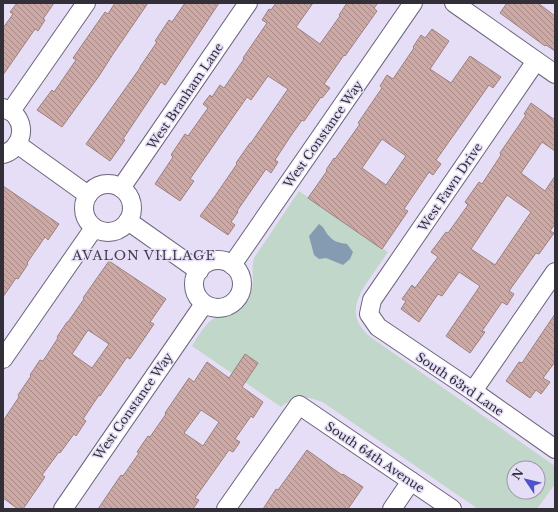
<svg xmlns="http://www.w3.org/2000/svg" width="558" height="512" viewBox="0 0 558 512" font-family="'Libre Baskerville',serif">
  <style>
    .park { fill: #c1d7ca; fill-rule: evenodd }
    .water { fill: #849bb2 }
    .building { fill: url(#building-back-hatch); stroke: #9d817f; fill-rule: evenodd }
    .lines { fill: none; stroke-linecap: round; stroke-linejoin: round }
    .minor-casing { stroke: #6c657b; stroke-width: 20 }
    .minor { stroke: #fff; stroke-width: 18 }
    .labels { text-anchor: middle; dominant-baseline: central; stroke-width: 3; stroke-linejoin: round; paint-order: stroke }
    .street-label { font-size: 12px; fill: #322f38; stroke: #e6def7 }
    .neighbourhood-label { font-size: 13px; letter-spacing: 1px; fill: #443d51; stroke: #e6def7 }
  </style>
  <defs>
    <pattern id="building-back-hatch" width="6" height="6" patternUnits="userSpaceOnUse"><rect width="6" height="6" fill="#cda9a6"/><path d="M-1 5l2 2M0 0l6 6M5-1l2 2" fill="none" stroke="#a78a88"/></pattern>
  </defs>
  <rect width="100%" height="100%" fill="#e6def7"/>
  <path class="park" d="M299 191 388 252C382 261 376 269 370 278 356 298 347 316 369 336L555 466V484L537 509H478L324 403C307 395 295 396 281 407L192 346C198 337 204 325 213 319 218 316 223 315 228 314 238 311 246 304 250 295 256 283 250 270 254 258ZM514 468H538V492H514Z"/>
  <path class="water" d="M319 224C326 229 324 231 329 236 334 242 340 243 347 244L353 252 350 259 343 265 326 258 319 259 314 255 309 236Z"/>
  <g class="building">
    <polygon points="17,3 54,3 43,19 45,20 38,31 35,29 3,75 3,28 13,14 10,12"/>
    <polygon points="115,3 148,3 113,54 99,76 62,127 37,110 52,90 54,92 76,60 73,58 105,12 108,14"/>
    <polygon points="185,3 219,3 165,85 161,82 123,139 125,140 110,161 86,144 140,68 140,67 157,42 155,41 169,20 172,22"/>
    <polygon points="276,3 313,3 296,27 320,44 340,16 339,15 347,3 378,3 374,8 377,11 345,56 344,55 324,84 330,88 322,98 321,97 304,121 302,120 290,137 275,160 278,162 271,173 266,169 237,211 238,212 231,222 235,225 228,235 200,216 215,196 237,164 236,163 250,143 251,143 288,89 268,76 251,100 247,97 190,179 194,181 180,201 155,184 173,157 171,155 185,134 188,136 208,108 203,104 210,95 212,97 220,85 224,88 244,59 243,58 267,23 262,20 269,9 271,10"/>
    <polygon points="507,3 538,3 555,16 555,51 546,45 545,46 500,13"/>
    <path d="M432 29 449 41 430 69 451 83 470 56 501 77 493 88 489 85 463 122 436 160 441 164 433 175 429 172 404 209 408 211 382 249 308 198 327 171 326 170 334 158 335 159 360 124 358 123 382 88 380 86 387 75 393 79 414 48 413 47 421 35 425 38ZM382 139 406 156 386 185 362 168Z"/>
    <path d="M531 103 555 120V151L542 142 521 173 545 191 555 176V224L550 231 554 233 539 254 536 253 509 291 514 294 507 305 502 302 482 331 485 332 470 353 446 336 480 286 459 272 442 296 438 294 419 322 401 309 406 301 402 299 412 285 415 288 438 257 431 252 446 232 448 233 468 205 465 202 479 182 482 184 501 155 500 153 526 115 524 114ZM507 195 531 212 495 265 471 249Z"/>
    <polygon points="3,186 59,224 48,240 45,237 27,263 28,264 18,279 16,278 3,297"/>
    <path d="M109 261 166 299 150 322 154 324 130 359 127 357 100 396 99 395 83 419 86 421 76 436 74 434 60 453 59 452 42 475 45 477 23 509H18L3 498V421L19 397 18 395 31 376 30 375 40 360 43 361 58 338 57 337 67 322H68L84 299 83 298ZM88 330 109 344 92 368 72 354Z"/>
    <polygon points="555,314 555,362 543,378 550,382 541,394 536,390 530,398 506,381 519,362 522,363"/>
    <path d="M245 354 258 363 242 387 263 402 253 418 251 416 235 439 240 442 233 452 229 450 195 498 199 500 193 509H98L121 475 123 476 139 453 137 452 148 436 150 437 166 414 165 413 189 378 194 382 207 362 229 378ZM201 410 219 422 203 446 184 433Z"/>
    <polygon points="307,450 342,475 343,474 363,487 348,509 263,509 276,489 278,490"/>
  </g>
  <g class="lines">
    <defs>
      <g id="minor">
        <polyline points="454,3 555,74"/>
        <polyline points="536,61 372,300 369,314 378,327 473,391 555,449"/>
        <path d="M3 108C8 110 13 112 16 116 27 130 19 150 3 154"/>
        <polyline points="11,111 86,3"/>
        <polyline points="17,144 88,195"/>
        <circle cx="108" cy="208" r="24"/>
        <polyline points="121,188 248,3"/>
        <polyline points="128,221 199,271"/>
        <circle cx="218" cy="284" r="24"/>
        <polyline points="232,265 413,3"/>
        <polyline points="3,359 94,228"/>
        <polyline points="473,391 555,272"/>
        <polyline points="63,509 204,304"/>
        <polyline points="226,509 299,405 452,509"/>
        <polyline points="392,509 411,481"/>
      </g>
    </defs>
    <use href="#minor" class="minor-casing"/>
    <use href="#minor" class="minor"/>
  </g>
  <g class="labels">
    <g class="street-label">
      <text transform="translate(185 96) rotate(-56)">West Branham Lane</text>
      <text transform="translate(323 134) rotate(-55)">West Constance Way</text>
      <text transform="translate(450 187) rotate(-56)">West Fawn Drive</text>
      <text transform="translate(460 384) rotate(34)">South 63rd Lane</text>
      <text transform="translate(133 406) rotate(-55)">West Constance Way</text>
      <text transform="translate(375 457) rotate(34)">South 64th Avenue</text>
    </g>
    <g class="neighbourhood-label">
      <text x="144" y="255">AVALON VILLAGE</text>
    </g>
  </g>
  <rect width="558" height="512" fill="none" stroke="#322f38" stroke-width="8"/>
  <g transform="translate(526 480) rotate(305)"><circle r="19" fill="#e6def7" stroke="#9e98ab"/>
  <path d="M0-3L7 15L0 10L-7 15Z" fill="#4d53c9"/>
  <text y="-6" font-size="11" font-weight="bold" text-anchor="middle" fill="#322f38">N</text>
  </g>
</svg>
